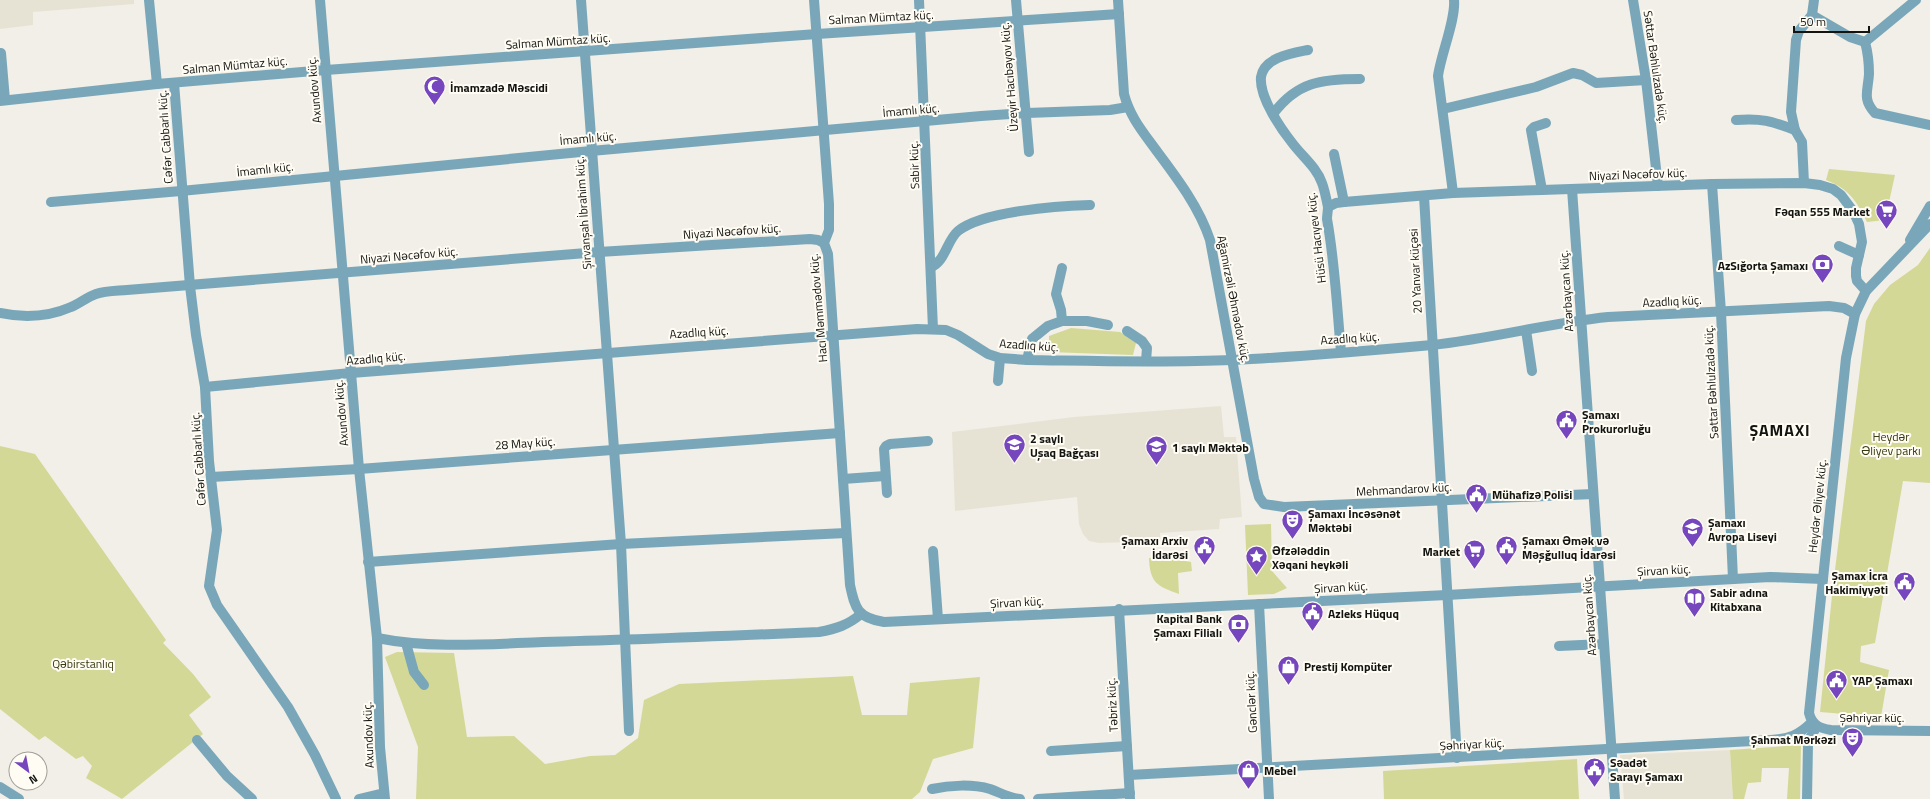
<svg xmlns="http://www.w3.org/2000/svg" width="1930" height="799" viewBox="0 0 1930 799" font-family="'Titillium Web',sans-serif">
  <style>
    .built { fill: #e7e3d4 }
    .green { fill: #d4d896 }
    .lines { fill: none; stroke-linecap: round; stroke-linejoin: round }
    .minor { stroke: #79a7b9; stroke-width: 10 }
    .labels { text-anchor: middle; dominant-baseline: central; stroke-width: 4; stroke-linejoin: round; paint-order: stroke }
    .street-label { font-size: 12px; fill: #131310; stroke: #fffcf4 }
    .poi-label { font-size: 12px; font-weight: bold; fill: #131310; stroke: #fffcf4; text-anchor: start }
    .park-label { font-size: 12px; fill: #393a0f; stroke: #fffcf4 }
    .district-label { font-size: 16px; font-weight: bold; letter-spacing: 1px; fill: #131310; stroke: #fffcf4 }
  </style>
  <rect width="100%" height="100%" fill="#f1efe7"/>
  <g class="built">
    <polygon points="0,0 134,0 134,4 33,12 33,25 0,29"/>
    <polygon points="1221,406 1224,437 1236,437 1242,517 1220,519 1219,529 1160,533 1160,541 1099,543 1089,541 1083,534 1079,524 1077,497 955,511 952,432 1074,417"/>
    <polygon points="1730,750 1733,799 1624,799 1620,755"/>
  </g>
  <g class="green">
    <path d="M1829 169 1895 175 1885 220 1867 222C1856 200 1849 189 1826 180Z"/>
    <polygon points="1930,248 1930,483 1903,481 1875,643 1861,646 1860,662 1889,670 1881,717 1820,712 1833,586 1866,321 1874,304 1890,285 1918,265"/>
    <polygon points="1071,328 1120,332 1136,343 1133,355 1049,352 1049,336"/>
    <polygon points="0,446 35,454 166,640 163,643 193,674 211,697 189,715 203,734 122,799 86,778 92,766 83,756 76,759 45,736 39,740 0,709"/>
    <polygon points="1271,524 1272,571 1287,588 1274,594 1248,595 1245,525"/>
    <path d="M1164 557 1191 562 1192 571 1178 573 1179 594C1157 586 1150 583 1149 558Z"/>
    <polygon points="397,652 454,653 467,737 514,736 545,764 590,756 615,755 638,738 644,700 679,684 853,676 862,715 907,715 910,683 980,677 973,748 933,759 920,792 912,799 416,799 418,747 385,657"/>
    <polygon points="1801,745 1800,799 1787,799 1789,768 1762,768 1761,782 1748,783 1744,799 1733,799 1730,750"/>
    <polygon points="1577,759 1579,799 1384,799 1383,771"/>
  </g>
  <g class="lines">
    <g class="minor">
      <polyline points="149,0 157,84"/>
      <polyline points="320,0 359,469 377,638 380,747 385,799"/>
      <polyline points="581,0 621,544 629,731"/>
      <path d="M814 0 829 204V230L824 243 828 254 850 585C855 609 858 618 884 622L1447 595 1770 577 1823 579"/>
      <polyline points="919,0 933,329"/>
      <polyline points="1016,0 1029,152"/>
      <path d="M1118 0 1124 94C1130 117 1143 132 1156 150 1177 178 1199 207 1210 240L1254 479 1259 497 1264 504 1284 507 1593 494"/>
      <polyline points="1633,0 1646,80 1658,186"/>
      <polyline points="1814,0 1812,15 1850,37 1865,42 1916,0"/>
      <path d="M1865 42C1868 53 1869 63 1869 74 1868 91 1862 99 1875 113L1930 125"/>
      <path d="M1308 50C1293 53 1264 57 1261 77 1259 97 1281 129 1293 144 1303 157 1317 168 1322 183 1324 188 1327 202 1328 207 1328 211 1327 215 1327 219 1335 263 1337 308 1341 352"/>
      <polyline points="1,53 5,100"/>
      <polyline points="174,83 190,286 196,335 205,387 209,461 217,530 209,586 217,605 288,707 315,755 336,799"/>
      <polyline points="0,101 157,84 326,70 817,34 1119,14"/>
      <polyline points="1443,109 1536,87 1573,73 1582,75 1596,83 1646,80"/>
      <path d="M1273 114C1297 82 1321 79 1360 79"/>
      <path d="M1736 120C1762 118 1771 121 1795 130"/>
      <polyline points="1334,154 1344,202"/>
      <polyline points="1804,183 1802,142 1795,130 1791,112 1796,40 1799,31 1812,15"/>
      <polyline points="1712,184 1721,312 1733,579"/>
      <polyline points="1572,189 1615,799"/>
      <polyline points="1542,190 1531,130 1534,127 1546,123"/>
      <path d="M1453 193 1438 76C1441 54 1456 19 1454 0"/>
      <polyline points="1424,196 1457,758"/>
      <polyline points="51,202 181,191 591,151 981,116 1027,113 1110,110 1128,107"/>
      <polyline points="1328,207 1336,203 1344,202 1453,193 1542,190 1712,184 1804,183 1820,185 1833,189 1841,195 1853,211 1859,224 1862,242 1856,268 1856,276 1857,281 1866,291"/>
      <path d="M1930 224 1866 291 1855 314 1846 358 1809 713C1812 725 1819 728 1831 730L1930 731"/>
      <polyline points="1910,240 1930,206"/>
      <polyline points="1839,246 1859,255"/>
      <path d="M931 267C945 262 947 240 958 231 983 211 1058 206 1090 205"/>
      <path d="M0 313C23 318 48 317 71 307 79 304 87 297 96 294 105 291 116 291 127 290L599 252 810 239 818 240 824 243"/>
      <polyline points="1062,321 1087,321 1108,325"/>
      <polyline points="1526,330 1532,371"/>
      <polyline points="1127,331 1142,341 1147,348 1146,361"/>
      <polyline points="1027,360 1032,339 1048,326 1062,321 1061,310 1056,294 1062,268"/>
      <polyline points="998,381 1000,358"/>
      <path d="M205 387 351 373 917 329 946 330 958 335 988 354 1000 358 1027 360C1096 361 1164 363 1233 360 1299 357 1366 351 1432 345 1491 339 1548 323 1608 317L1829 306 1844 308 1855 314"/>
      <polyline points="211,477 359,469 840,433"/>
      <polyline points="843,479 885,476"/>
      <polyline points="887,493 884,449 886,446 890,444 928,441"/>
      <polyline points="933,551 938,619"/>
      <polyline points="368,562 621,544 846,533"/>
      <polyline points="1259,604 1269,799"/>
      <polyline points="1119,609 1130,799"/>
      <path d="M377 638C432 649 488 644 543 642 635 640 727 636 819 632 836 629 848 625 861 614"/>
      <polyline points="406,643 414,672 424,685"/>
      <polyline points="1559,646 1604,644"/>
      <polyline points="197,740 227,776 252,799"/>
      <polyline points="1051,751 1127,746"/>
      <path d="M1129 775 1771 740C1789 739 1799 735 1812 722"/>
      <polyline points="0,787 19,799"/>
      <path d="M932 789C950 785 973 784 990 789 1001 793 1009 798 1020 799"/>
      <polyline points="359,799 384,793"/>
      <polyline points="1038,799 1130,793"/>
      <polyline points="1807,799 1808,744 1810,738 1817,726"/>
    </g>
  </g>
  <defs>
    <symbol id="mosque-pin" viewBox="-11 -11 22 30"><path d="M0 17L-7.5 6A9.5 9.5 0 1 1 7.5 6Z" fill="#7646be" stroke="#fffcf4"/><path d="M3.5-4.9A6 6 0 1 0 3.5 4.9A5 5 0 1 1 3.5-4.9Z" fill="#fff"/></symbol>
    <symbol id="supermarket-pin" viewBox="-11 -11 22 30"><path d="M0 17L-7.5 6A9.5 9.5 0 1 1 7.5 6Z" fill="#7646be" stroke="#fffcf4"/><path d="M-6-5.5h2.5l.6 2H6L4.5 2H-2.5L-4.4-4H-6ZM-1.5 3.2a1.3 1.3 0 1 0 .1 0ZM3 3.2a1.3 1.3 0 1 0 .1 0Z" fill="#fff"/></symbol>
    <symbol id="bank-pin" viewBox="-11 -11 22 30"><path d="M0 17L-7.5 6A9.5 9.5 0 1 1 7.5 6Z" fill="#7646be" stroke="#fffcf4"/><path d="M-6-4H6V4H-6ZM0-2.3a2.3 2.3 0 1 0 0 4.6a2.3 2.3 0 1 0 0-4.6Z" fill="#fff"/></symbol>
    <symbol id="civic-pin" viewBox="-11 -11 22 30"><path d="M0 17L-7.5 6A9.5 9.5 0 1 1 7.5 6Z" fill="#7646be" stroke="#fffcf4"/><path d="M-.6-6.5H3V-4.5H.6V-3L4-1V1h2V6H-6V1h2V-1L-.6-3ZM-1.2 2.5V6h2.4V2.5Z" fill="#fff"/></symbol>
    <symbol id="school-pin" viewBox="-11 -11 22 30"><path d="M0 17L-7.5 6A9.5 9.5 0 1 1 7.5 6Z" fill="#7646be" stroke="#fffcf4"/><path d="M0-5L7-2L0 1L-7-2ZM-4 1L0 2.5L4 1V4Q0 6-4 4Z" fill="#fff"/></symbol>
    <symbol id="theatre-pin" viewBox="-11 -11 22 30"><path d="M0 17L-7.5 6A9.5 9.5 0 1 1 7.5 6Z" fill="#7646be" stroke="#fffcf4"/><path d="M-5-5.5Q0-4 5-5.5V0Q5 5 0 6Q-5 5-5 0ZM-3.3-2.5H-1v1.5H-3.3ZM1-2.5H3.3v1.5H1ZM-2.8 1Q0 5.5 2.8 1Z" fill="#fff"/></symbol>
    <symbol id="sight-pin" viewBox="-11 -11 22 30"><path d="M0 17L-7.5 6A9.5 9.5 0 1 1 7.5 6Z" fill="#7646be" stroke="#fffcf4"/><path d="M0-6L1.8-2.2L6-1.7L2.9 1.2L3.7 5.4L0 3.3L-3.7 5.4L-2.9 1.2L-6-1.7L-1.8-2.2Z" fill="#fff"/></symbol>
    <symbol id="library-pin" viewBox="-11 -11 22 30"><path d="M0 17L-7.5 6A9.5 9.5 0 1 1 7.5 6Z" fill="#7646be" stroke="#fffcf4"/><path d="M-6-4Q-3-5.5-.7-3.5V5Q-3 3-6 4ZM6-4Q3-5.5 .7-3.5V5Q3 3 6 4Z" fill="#fff"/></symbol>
    <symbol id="shop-pin" viewBox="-11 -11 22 30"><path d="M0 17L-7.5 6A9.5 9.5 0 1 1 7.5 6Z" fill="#7646be" stroke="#fffcf4"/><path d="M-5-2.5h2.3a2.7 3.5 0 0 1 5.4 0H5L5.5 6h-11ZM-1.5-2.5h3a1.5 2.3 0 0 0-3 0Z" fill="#fff"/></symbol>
  </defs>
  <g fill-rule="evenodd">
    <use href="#mosque-pin" x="422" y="74" width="25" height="34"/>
    <use href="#supermarket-pin" x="1874" y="198" width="25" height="34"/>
    <use href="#bank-pin" x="1810" y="252" width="25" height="34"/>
    <use href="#civic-pin" x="1554" y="408" width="25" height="34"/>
    <use href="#school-pin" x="1002" y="432" width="25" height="34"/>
    <use href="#school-pin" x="1144" y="434" width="25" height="34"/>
    <use href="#civic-pin" x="1464" y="482" width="25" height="34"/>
    <use href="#theatre-pin" x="1280" y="508" width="25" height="34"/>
    <use href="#school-pin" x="1680" y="516" width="25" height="34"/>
    <use href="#civic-pin" x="1192" y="534" width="25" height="34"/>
    <use href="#civic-pin" x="1494" y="534" width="25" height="34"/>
    <use href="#supermarket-pin" x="1462" y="538" width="25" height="34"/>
    <use href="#sight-pin" x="1244" y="544" width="25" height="34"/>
    <use href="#civic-pin" x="1892" y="570" width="25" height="34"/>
    <use href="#library-pin" x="1682" y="586" width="25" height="34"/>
    <use href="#civic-pin" x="1300" y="600" width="25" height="34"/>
    <use href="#bank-pin" x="1226" y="612" width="25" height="34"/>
    <use href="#shop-pin" x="1276" y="654" width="25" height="34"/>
    <use href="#civic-pin" x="1824" y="668" width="25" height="34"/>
    <use href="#theatre-pin" x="1840" y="726" width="25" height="34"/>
    <use href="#civic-pin" x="1582" y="756" width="25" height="34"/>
    <use href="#shop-pin" x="1236" y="758" width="25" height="34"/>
  </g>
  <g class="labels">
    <g class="street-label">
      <text transform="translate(881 17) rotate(-3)">Salman Mümtaz küç.</text>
      <text transform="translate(558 41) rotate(-4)">Salman Mümtaz küç.</text>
      <text transform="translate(235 65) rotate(-5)">Salman Mümtaz küç.</text>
      <text transform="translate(1656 67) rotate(82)">Səttar Bəhlulzadə küç.</text>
      <text transform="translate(1009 77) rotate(-95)">Üzeyir Hacıbəyov küç.</text>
      <text transform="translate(314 90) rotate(-95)">Axundov küç.</text>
      <text transform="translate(911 110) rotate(-5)">İmamlı küç.</text>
      <text transform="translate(165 137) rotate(-94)">Cəfər Cabbarlı küç.</text>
      <text transform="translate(588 138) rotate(-5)">İmamlı küç.</text>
      <text transform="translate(914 165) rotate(-92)">Sabir küç.</text>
      <text transform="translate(265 169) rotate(-6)">İmamlı küç.</text>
      <text transform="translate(1638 174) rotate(-2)">Niyazi Nəcəfov küç.</text>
      <text transform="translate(583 213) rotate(-94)">Şirvanşah İbrahim küç.</text>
      <text transform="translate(732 231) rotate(-4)">Niyazi Nəcəfov küç.</text>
      <text transform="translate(1316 238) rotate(-97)">Hüsü Hacıyev küç.</text>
      <text transform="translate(409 255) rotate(-5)">Niyazi Nəcəfov küç.</text>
      <text transform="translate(1415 271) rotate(-93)">20 Yanvar küçəsi</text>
      <text transform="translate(1566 291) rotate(-94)">Azərbaycan küç.</text>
      <text transform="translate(1234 299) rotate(79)">Ağamirzəli Əhmədov küç.</text>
      <text transform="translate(1672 301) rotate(-3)">Azadlıq küç.</text>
      <text transform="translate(818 308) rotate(-95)">Hacı Məmmədov küç.</text>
      <text transform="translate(699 332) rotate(-4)">Azadlıq küç.</text>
      <text transform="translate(1350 338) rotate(-4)">Azadlıq küç.</text>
      <text transform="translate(1029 345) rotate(4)">Azadlıq küç.</text>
      <text transform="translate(376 358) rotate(-5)">Azadlıq küç.</text>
      <text transform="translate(1711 382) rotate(-93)">Səttar Bəhlulzadə küç.</text>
      <text transform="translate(341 413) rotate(-95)">Axundov küç.</text>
      <text transform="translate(525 443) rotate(-4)">28 May küç.</text>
      <text transform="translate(198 459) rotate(-94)">Cəfər Cabbarlı küç.</text>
      <text transform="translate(1404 489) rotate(-3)">Mehmandarov küç.</text>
      <text transform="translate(1817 506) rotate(-84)">Heydər Əliyev küç.</text>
      <text transform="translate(1664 570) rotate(-3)">Şirvan küç.</text>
      <text transform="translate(1341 587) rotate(-3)">Şirvan küç.</text>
      <text transform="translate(1017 602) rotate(-3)">Şirvan küç.</text>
      <text transform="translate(1589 615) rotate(-94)">Azərbaycan küç.</text>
      <text transform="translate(1251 702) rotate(-93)">Gənclər küç.</text>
      <text transform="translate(1112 705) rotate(-93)">Təbriz küç.</text>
      <text x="1872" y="717">Şəhriyar küç.</text>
      <text transform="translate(368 735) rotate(-92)">Axundov küç.</text>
      <text transform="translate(1472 744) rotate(-3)">Şəhriyar küç.</text>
    </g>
    <g class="poi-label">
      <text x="450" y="87">İmamzadə Məscidi</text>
      <text x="1870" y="211" text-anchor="end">Fəqan 555 Market</text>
      <text x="1808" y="265" text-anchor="end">AzSığorta Şamaxı</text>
      <text x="1582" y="414">Şamaxı<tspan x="1582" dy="14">Prokurorluğu</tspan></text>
      <text x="1030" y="438">2 saylı<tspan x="1030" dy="14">Uşaq Bağçası</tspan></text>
      <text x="1172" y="447">1 saylı Məktəb</text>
      <text x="1492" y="494">Mühafizə Polisi</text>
      <text x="1308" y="513">Şamaxı İncəsənət<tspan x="1308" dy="14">Məktəbi</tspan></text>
      <text x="1708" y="522">Şamaxı<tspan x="1708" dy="14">Avropa Liseyi</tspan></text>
      <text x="1188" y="540" text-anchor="end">Şamaxı Arxiv<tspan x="1188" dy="14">İdarəsi</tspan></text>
      <text x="1522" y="540">Şamaxı Əmək və<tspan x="1522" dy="14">Məşğulluq İdarəsi</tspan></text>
      <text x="1272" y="550">Əfzələddin<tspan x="1272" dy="14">Xəqani heykəli</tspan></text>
      <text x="1460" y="551" text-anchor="end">Market</text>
      <text x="1888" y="575" text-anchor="end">Şamax İcra<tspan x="1888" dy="14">Hakimiyyəti</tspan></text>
      <text x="1710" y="592">Sabir adına<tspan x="1710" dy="14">Kitabxana</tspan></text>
      <text x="1328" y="613">Azleks Hüquq</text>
      <text x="1222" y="618" text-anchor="end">Kapital Bank<tspan x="1222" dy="14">Şamaxı Filialı</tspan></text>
      <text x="1304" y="666">Prestij Kompüter</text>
      <text x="1852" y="680">YAP Şamaxı</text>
      <text x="1836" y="739" text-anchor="end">Şahmat Mərkəzi</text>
      <text x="1610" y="762">Səadət<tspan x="1610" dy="14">Sarayı Şamaxı</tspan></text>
      <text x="1264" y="770">Mebel</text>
    </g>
    <g class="park-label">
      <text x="1891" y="436">Heydər<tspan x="1891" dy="14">Əliyev parkı</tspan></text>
      <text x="83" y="663">Qəbirstanlıq</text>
    </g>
    <g class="district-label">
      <text x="1780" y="430">ŞAMAXI</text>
    </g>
  </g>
  <g transform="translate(28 771) rotate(148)"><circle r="19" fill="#fffcf4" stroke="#a19f99"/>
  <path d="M0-3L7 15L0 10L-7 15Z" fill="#7646be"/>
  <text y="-6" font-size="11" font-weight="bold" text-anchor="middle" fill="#131310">N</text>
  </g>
  <path d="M1794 26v6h75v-6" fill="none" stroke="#131310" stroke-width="2"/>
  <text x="1800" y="26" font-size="12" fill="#131310" stroke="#fffcf4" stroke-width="3" paint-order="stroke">50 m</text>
</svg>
